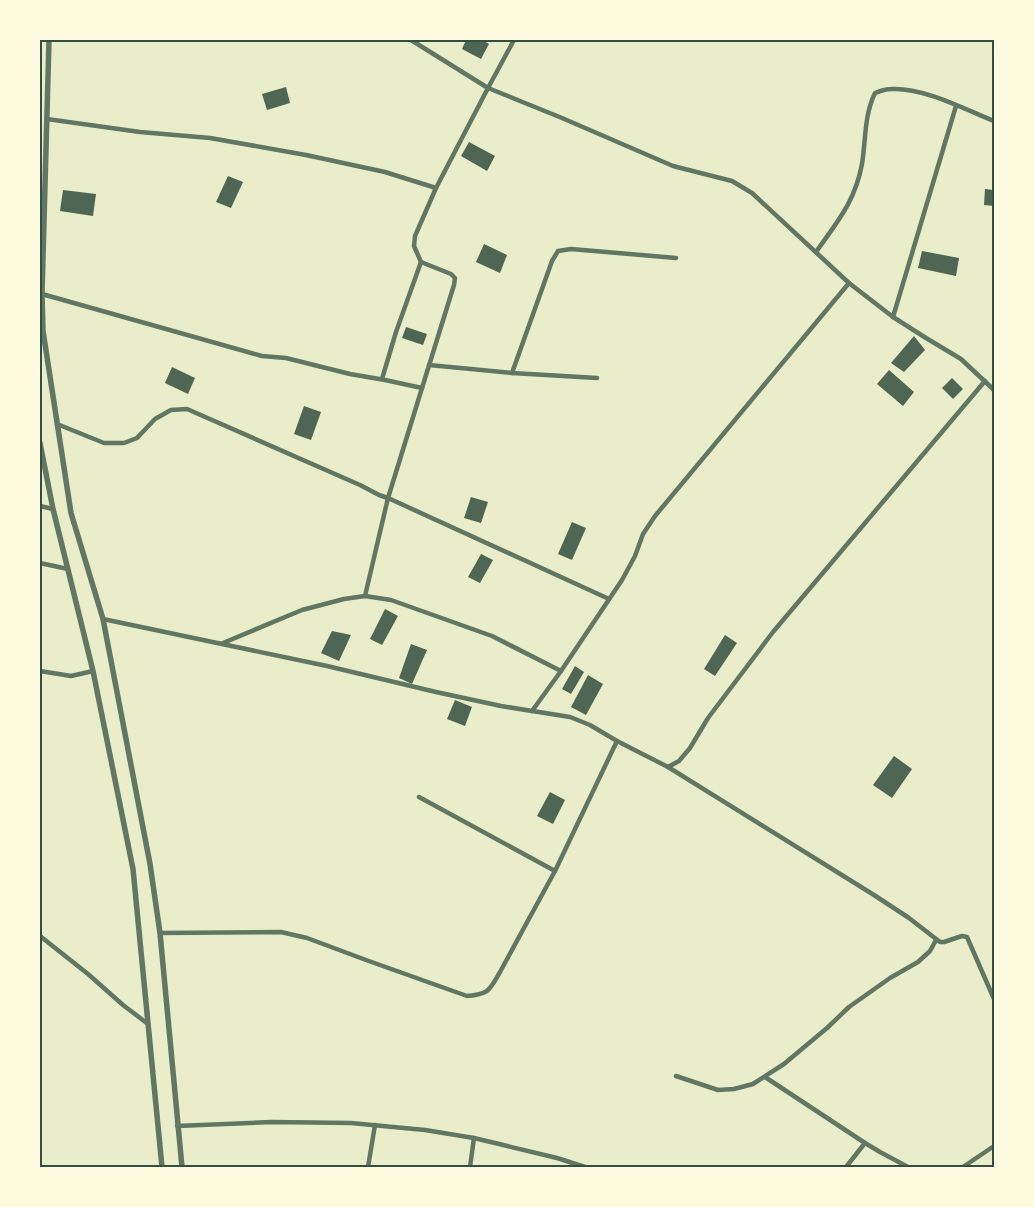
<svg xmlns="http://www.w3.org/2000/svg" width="1034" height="1207" viewBox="0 0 1034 1207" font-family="Merriweather,serif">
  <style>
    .building { fill: #4f6655 }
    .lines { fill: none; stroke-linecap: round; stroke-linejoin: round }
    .minor { stroke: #617663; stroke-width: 4.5 }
    .tertiary { stroke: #617663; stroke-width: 5.5 }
    .neatline { fill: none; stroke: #344e41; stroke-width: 2 }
  </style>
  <rect width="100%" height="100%" fill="#e9edc9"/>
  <g class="building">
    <polygon points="466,40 482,40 489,44 481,59 462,49"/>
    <polygon points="286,87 290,103 267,110 262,94"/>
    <polygon points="469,142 495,156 487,171 461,156"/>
    <polygon points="228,176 243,182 231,208 216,202"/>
    <polygon points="985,189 994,190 994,206 984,205"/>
    <polygon points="63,190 96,194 93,216 60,211"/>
    <polygon points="484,244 507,255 500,273 476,262"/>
    <polygon points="922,251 959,258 956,276 918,268"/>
    <polygon points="406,327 427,334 423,345 402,338"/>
    <polygon points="914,336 925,350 904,372 891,363"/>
    <polygon points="172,367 195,378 188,394 165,383"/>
    <polygon points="889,370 914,392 903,406 877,384"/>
    <polygon points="952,378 963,389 953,399 942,388"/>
    <polygon points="304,406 321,412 311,440 294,434"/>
    <polygon points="471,497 488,502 481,523 464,518"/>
    <polygon points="572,522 586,528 572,560 558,554"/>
    <polygon points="481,554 493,560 480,583 468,577"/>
    <polygon points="385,609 398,616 382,645 370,639"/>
    <polygon points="332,631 351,635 339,661 321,653"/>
    <polygon points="725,635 737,643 715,676 704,669"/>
    <polygon points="411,644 427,650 412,684 399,678"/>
    <polygon points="575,666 584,672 571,694 562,689"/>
    <polygon points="588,675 603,684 586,715 571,707"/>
    <polygon points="455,700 472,707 465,726 447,719"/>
    <polygon points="894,756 912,769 892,798 873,785"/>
    <polygon points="550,792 565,800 553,824 537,816"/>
  </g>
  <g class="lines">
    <g class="minor">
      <polyline points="411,40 488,88 562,118 673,166 732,181 752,193 849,283 893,317 926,338 961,359 994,390"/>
      <polyline points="47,119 140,132 210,138 306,155 385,172 436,188"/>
      <path d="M816 252C837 222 855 202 862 164 866 139 864 116 875 93 880 91 885 89 891 89 923 87 964 109 994 121"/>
      <polyline points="42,294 262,356 286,358 350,374 385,380 422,388 454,285 455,278 451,274 421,262 414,246 415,236 436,188 488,88 514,40"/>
      <polyline points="893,317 956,106"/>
      <polyline points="429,365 512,373 597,378"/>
      <polyline points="512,373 552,261 558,251 571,249 676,258"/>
      <polyline points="382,379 396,332 421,262"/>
      <polyline points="57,424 104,443 124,443 137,438 155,419 171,410 187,409 360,485 379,495 388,498 609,599"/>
      <polyline points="40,506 53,509"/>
      <polyline points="40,563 68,569"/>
      <polyline points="365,596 388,498 422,388"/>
      <polyline points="103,619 327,666 436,692 501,706 570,717 590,725 617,741 668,767 874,895 909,918 940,942 944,942 962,936 967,937 994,999"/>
      <polyline points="223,643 302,610 344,599 365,596 391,600 492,636 561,671"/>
      <polyline points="40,671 71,676 93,671"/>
      <polyline points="532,711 561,671 622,580 635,556 643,534 655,516 849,283"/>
      <polyline points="668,767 679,761 690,748 708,718 773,632 985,381"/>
      <polyline points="419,797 555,871"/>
      <path d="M160 933 281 932 307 938 366 960 467 996C489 994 489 991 500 972L555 871 617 741"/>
      <polyline points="40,936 88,974 123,1005 148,1024"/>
      <polyline points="676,1076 718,1090 734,1089 753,1084 784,1064 827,1028 849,1007 890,978 918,962 930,951 936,940"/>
      <polyline points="765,1077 865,1143 880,1152 908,1167"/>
      <polyline points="177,1126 271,1122 351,1123 425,1130 474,1138 557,1158 585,1167"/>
      <polyline points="368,1167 375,1125"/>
      <polyline points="470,1167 474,1138"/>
      <polyline points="846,1167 865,1143"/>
      <polyline points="963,1167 994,1146"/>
    </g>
    <g class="tertiary">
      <polyline points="49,40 42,294 43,331 71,513 103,619 150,864 160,933 182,1167"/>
      <polyline points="40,443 53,509 93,671 133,869 162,1167"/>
    </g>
  </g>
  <rect width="1034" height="1207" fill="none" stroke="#fefae0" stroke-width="82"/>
  <rect x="41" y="41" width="952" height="1125" class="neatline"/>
</svg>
